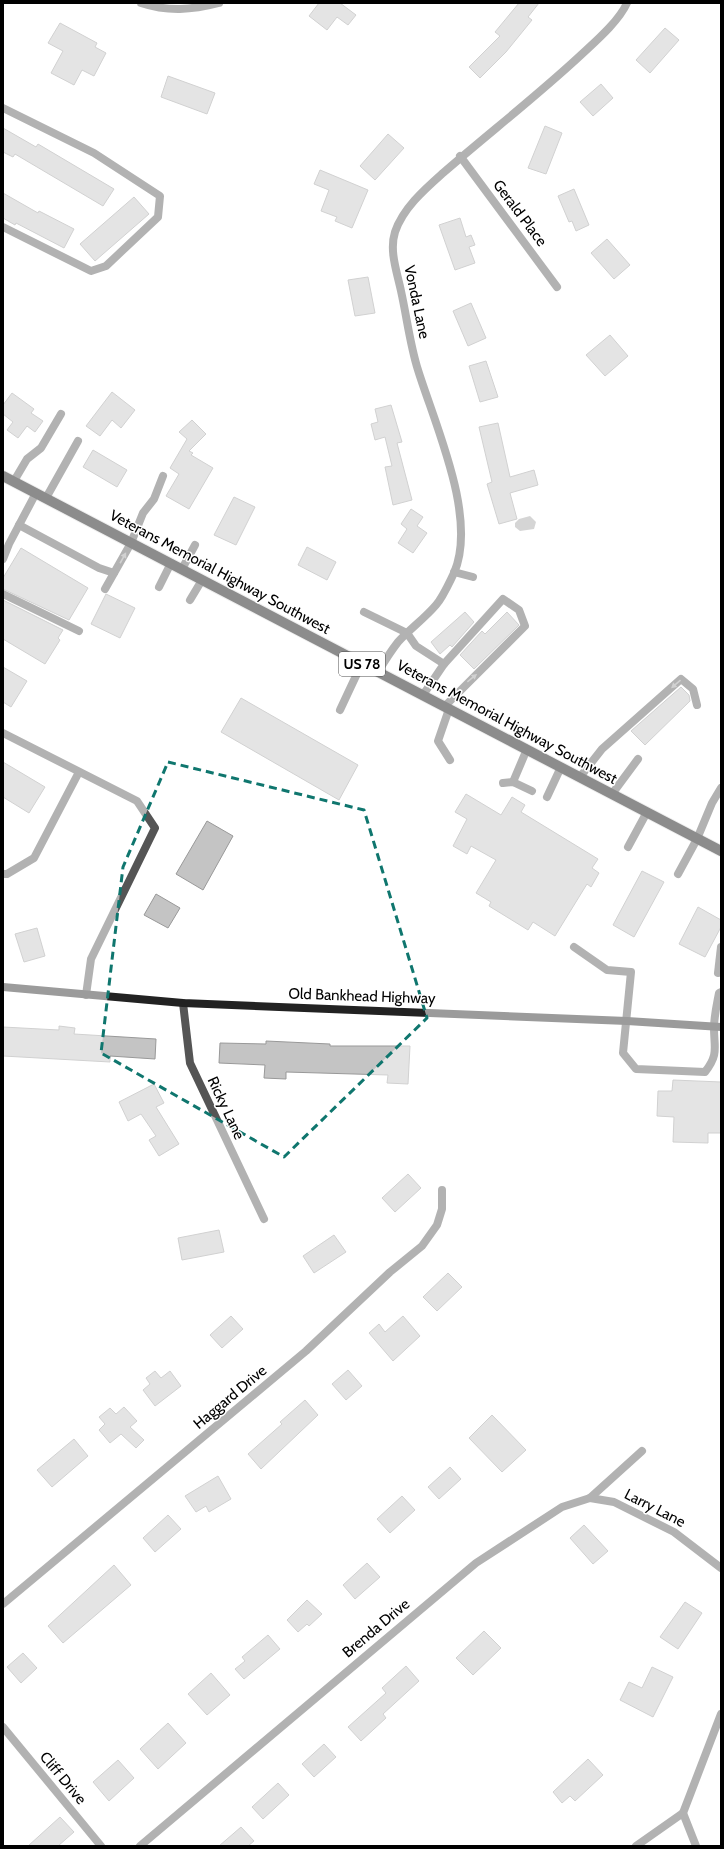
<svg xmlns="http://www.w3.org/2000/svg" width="724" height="1849" viewBox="0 0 724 1849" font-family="Cabin,sans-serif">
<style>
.water{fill:#a3a3a3}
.building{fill:#c4c4c4;stroke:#999}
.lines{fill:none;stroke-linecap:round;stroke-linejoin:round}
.primary-casing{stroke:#dbdbdb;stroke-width:12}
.lane{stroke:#555;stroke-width:8}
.street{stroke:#555;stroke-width:8}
.secondary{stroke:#222;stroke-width:8}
.primary{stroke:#000;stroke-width:10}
.oneway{fill:#999}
.marked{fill:none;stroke:#0f766e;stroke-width:3;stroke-dasharray:8 5;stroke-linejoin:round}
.labels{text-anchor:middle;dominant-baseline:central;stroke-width:3;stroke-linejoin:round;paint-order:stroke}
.shield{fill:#fff;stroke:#4c4c4c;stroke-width:1}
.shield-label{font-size:14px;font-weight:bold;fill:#000}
.street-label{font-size:15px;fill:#000;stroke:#fff}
</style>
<rect width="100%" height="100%" fill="#fff"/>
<path class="water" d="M530,516L536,522L534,529L520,531L515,527V523L519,519Z"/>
<g class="building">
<path d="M319,3H340L356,15L348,25L337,17L327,30L309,16Z"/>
<path d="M519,3H539L528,17L532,20L506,52L480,78L469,67L500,36L495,32Z"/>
<path d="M60,23L97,43L95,47L106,53L94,76L82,70L74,85L51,73L63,51L48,43Z"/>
<path d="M665,28L679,40L650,73L636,60Z"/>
<path d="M168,76L215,93L207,114L161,97Z"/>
<path d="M601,84L613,98L593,116L580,102Z"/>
<path d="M545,126L562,133L546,174L528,168Z"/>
<path d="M3,128L36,147L38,144L114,189L103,206L15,154L13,157L3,152Z"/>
<path d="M388,134L404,148L375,180L360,166Z"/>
<path d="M320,170L368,190L352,228L335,221L337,217L321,211L329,190L314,184Z"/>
<path d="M574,189L589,225L576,231L572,221L569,222L558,196Z"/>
<path d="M3,193L38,213L39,211L74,229L64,248L16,223L15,225L3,218Z"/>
<path d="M134,197L149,214L95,261L80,244Z"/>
<path d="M460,218L466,237L471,235L475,245L469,247L475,263L455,270L439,225Z"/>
<path d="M607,239L630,265L614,279L591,253Z"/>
<path d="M368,277L375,313L355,316L348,280Z"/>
<path d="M471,303L486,338L468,346L453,311Z"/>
<path d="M610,335L628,356L605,376L586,355Z"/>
<path d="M486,361L498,397L480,402L469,366Z"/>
<path d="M112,392L135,410L121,428L112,420L100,436L86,426Z"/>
<path d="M12,393L34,409L31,413L43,421L35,432L27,426L18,438L7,430L13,422L3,414V405Z"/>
<path d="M391,405L402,442L397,443L412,500L393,505L385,467L392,466L385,437L375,440L371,424L378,422L375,409Z"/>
<path d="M192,420L206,434L189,451L193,453L191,455L213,468L189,509L166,496L179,474L170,468L187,439L179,432Z"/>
<path d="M498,423L510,477L534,470L538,485L510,493L517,519L499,524L487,484L492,482L479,427Z"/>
<path d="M93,450L127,470L117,487L83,467Z"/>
<path d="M234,497L255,507L236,545L214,535Z"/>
<path d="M411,509L423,517L417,526L427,533L413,553L398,543L407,529L401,524Z"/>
<path d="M307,547L336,562L327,580L298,565Z"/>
<path d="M21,548L88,588L69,620L3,589V578Z"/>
<path d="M106,594L135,608L120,638L91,624Z"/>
<path d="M3,600L63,630L58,638L60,640L45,664L3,639Z"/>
<path d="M465,612L474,622L452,647L450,645L440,654L431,642Z"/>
<path d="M507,612L519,625L474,669L460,655L482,631L485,634Z"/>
<path d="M3,667L27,681L11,707L3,702Z"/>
<path d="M681,687L689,695L690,701L645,745L631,731Z"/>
<path d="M241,698L358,765L339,800L221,732Z"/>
<path d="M3,762L45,787L29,813L3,797Z"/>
<path d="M466,794L501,815L512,797L525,805L521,812L598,859L592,868L599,873L591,887L587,884L555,936L533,922L528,930L489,906L491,902L476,893L496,860L471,846L467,854L453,846L467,819L455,812Z"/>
<path d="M207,821L233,836L203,890L176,874Z"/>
<path d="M642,871L664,882L634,937L613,925Z"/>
<path d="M156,894L180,908L168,928L144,915Z"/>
<path d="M698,907L721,920V927L705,957L679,944Z"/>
<path d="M37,928L45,956L24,962L15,934Z"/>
<path d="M59,1026L75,1028L74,1034L156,1039L155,1059L110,1056V1062L3,1056V1027L59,1030Z"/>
<path d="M266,1041L330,1044V1046H410L408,1084L387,1083L388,1075L286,1072V1079L264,1078L265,1065L219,1063L220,1043L266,1044Z"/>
<path d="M673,1080L721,1082V1133H708V1143L673,1142L674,1117L657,1116L658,1091H672Z"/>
<path d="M154,1084L164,1103L156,1107L179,1144L159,1156L149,1140L156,1136L141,1114L128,1121L119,1102Z"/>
<path d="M408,1174L421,1188L395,1212L382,1198Z"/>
<path d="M219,1230L224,1252L182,1260L178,1238Z"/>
<path d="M334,1235L346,1252L314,1273L303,1256Z"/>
<path d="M448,1273L462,1287L437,1311L423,1297Z"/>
<path d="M231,1316L243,1329L222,1348L210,1335Z"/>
<path d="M403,1316L420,1336L393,1361L369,1333L379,1324L385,1332Z"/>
<path d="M348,1370L362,1386L346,1400L332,1384Z"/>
<path d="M155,1371L161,1378L170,1371L181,1386L155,1406L143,1390L150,1384L146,1378Z"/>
<path d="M305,1400L318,1415L261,1469L248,1454L282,1424L280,1422Z"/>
<path d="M124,1407L137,1421L130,1427L144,1440L136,1448L121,1434L110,1443L99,1430L105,1424L99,1417L110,1408L116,1414Z"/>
<path d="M492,1415L526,1450L502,1472L469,1438Z"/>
<path d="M74,1439L88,1456L52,1487L37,1470Z"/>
<path d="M450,1467L461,1479L439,1499L428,1487Z"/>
<path d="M218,1476L231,1499L209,1512L206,1506L196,1512L185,1496Z"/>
<path d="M402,1496L415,1510L390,1533L377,1519Z"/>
<path d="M168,1515L181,1529L155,1552L143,1538Z"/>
<path d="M584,1525L608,1551L593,1564L570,1538Z"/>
<path d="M367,1563L380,1577L355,1599L343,1585Z"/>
<path d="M114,1565L131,1585L63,1643L48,1626Z"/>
<path d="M307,1600L322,1614L309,1626L307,1624L298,1632L287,1620Z"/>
<path d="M685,1602L702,1613L678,1649L660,1637Z"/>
<path d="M484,1631L501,1648L473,1675L456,1658Z"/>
<path d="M268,1635L280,1649L244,1679L235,1669L245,1661L242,1657Z"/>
<path d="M23,1653L37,1668L21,1683L7,1667Z"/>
<path d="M406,1666L419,1681L383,1714L386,1718L361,1741L348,1727L386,1693L382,1688Z"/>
<path d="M652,1667L673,1677L653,1717L620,1700L629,1682L642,1688Z"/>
<path d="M211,1673L230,1695L207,1715L188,1694Z"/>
<path d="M168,1723L186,1743L158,1769L140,1749Z"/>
<path d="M324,1744L336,1757L314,1777L302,1764Z"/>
<path d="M588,1759L603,1775L575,1801L570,1796L562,1803L553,1792Z"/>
<path d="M118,1760L134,1778L109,1801L93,1782Z"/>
<path d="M278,1783L289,1795L263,1819L252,1807Z"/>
<path d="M60,1817L74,1832L58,1846H28Z"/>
<path d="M241,1827L254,1841L248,1846H219Z"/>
</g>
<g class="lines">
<g class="primary-casing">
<path id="primary" d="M3,476L721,851"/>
</g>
<g class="lane">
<path d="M14,481L27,459L41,448L61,414"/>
<path d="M46,498L78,441"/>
<path d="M19,525L99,568L114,573"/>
<path d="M3,559L9,544L36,493"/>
<path d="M182,569L195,545"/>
<path d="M454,572L473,577"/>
<path d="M159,587L171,563"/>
<path d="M105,589L131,543L143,513L154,499L163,476"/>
<path d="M3,594L79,631"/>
<path d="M190,600L202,580"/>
<path d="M364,612L407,633L416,646L444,664L423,695"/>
<path d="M444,664L503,599L519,610L525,626L445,706"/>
<path d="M449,709L438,741L450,760"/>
<path d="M340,710L362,663"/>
<path d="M580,777L602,749L681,679L693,689L697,705"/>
<path d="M513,782L527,749"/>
<path d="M503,783L513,782L532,791"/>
<path d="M612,794L638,759"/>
<path d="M547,797L561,767"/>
<path d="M628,847L647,812"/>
<path d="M678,874L697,839L712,803L721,788"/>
<path d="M574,947L607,970L631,972L623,1053L636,1069L705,1072C719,1054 714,1048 714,1028C714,1016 717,1004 719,993L721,992"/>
<path d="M718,973L721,947"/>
</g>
<g class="street">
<path d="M141,3C168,12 192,10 219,3"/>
<path d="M3,108L94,153L160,196L158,217L106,266L91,271L3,227"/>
<path d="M460,156L557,287"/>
<path d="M378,672C384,662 391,651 398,642C410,629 425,618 436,605C443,597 449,583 454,573C478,518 435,425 418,370C410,345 407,318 401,291C397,272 389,251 395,232C403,208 425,189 443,173C489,133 537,96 582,54C596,41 619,21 627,3"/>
<path d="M3,733L137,801L155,828L91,959L86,995"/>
<path d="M3,874H7L34,858L79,772"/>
<path d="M183,1003L190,1063L264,1219"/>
<path d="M590,1498L614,1502L674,1532L721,1568"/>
<path d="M3,1604L306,1351L390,1272L422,1246L437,1225L442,1209V1190"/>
<path d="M3,1727L101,1846"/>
<path d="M140,1846L476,1563L562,1507L590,1498L642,1451"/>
<path d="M636,1846L683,1813"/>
<path d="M696,1846L683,1813L721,1714"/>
</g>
<path class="secondary" d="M3,987L183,1003L627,1021L721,1027"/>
<use href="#primary" class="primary"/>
</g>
<defs><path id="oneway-solid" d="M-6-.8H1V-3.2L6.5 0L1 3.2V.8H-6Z"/></defs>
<g class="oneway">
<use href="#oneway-solid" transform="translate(123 558) rotate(-61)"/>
<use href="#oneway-solid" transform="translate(472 678) rotate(-39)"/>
<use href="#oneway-solid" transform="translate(676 684) rotate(139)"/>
</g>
<path d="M0 0H724V1849H0ZM168,762L364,810L427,1018L284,1157L101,1053L123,867Z" fill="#fff" fill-opacity=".55" fill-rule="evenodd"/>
<path class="marked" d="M168,762L364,810L427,1018L284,1157L101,1053L123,867Z"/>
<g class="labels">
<rect class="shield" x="339" y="652" width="46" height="24" rx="3"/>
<g class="shield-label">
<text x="362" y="664">US 78</text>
</g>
<g class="street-label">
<text transform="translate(520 213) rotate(53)">Gerald Place</text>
<text transform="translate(417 302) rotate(78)">Vonda Lane</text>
<text transform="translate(220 572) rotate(28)">Veterans Memorial Highway Southwest</text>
<text transform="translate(507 722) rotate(28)">Veterans Memorial Highway Southwest</text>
<text transform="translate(362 996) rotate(2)">Old Bankhead Highway</text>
<text transform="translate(226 1108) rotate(65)">Ricky Lane</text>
<text transform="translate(230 1397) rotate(-40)">Haggard Drive</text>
<text transform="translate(655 1508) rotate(27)">Larry Lane</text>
<text transform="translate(376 1628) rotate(-40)">Brenda Drive</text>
<text transform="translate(63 1778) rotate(50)">Cliff Drive</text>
</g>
</g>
<rect width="724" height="1849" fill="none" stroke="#000000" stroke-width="8"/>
</svg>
